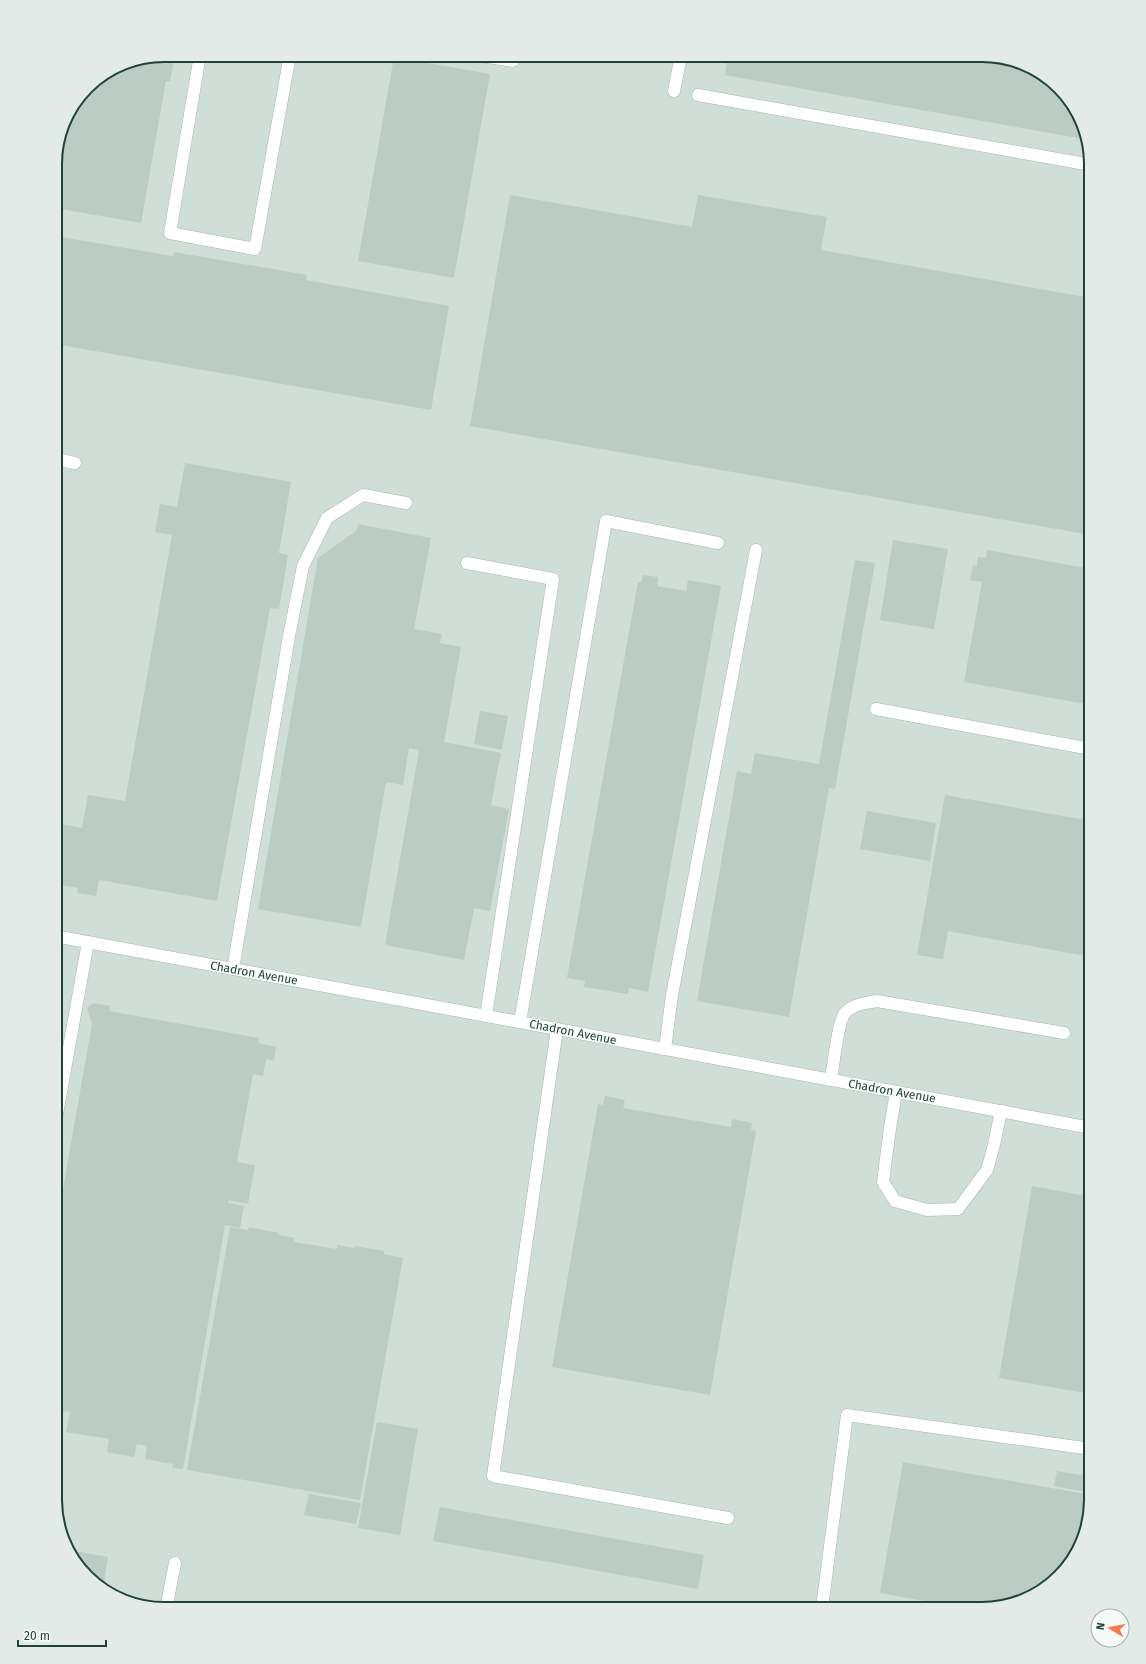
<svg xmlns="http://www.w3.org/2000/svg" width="1146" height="1664" viewBox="0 0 1146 1664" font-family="'Fira Sans',sans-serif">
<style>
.built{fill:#d0ded8}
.building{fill:#baccc4}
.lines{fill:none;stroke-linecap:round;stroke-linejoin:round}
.minor-casing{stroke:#a5b7b0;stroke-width:13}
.minor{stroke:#fff;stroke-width:12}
.labels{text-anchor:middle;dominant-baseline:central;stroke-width:3;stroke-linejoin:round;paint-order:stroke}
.street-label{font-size:12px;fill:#204238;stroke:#f4faf7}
.rim{fill:none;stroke:#204238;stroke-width:2}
</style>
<rect width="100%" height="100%" fill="#e3eee9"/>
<path class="built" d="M164,55H989L1042,73L1076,110L1091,164V1500L1076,1555L1036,1594L982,1609H157L109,1594L70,1554L55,1500V157L63,122L87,87L123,63Z"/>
<g class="building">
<path d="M164,55H175L170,81H166L141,223L55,208V157L63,122L87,87L123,63Z"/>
<path d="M619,55H633V58Z"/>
<path d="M728,55H989L1042,73L1076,110L1084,139L725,75Z"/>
<path d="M394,57L490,74L454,278L358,261Z"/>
<path d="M510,195L692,227L698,195L827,217L821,250L1091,298V535L470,426Z"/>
<path d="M55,236L173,256L174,252L307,275L306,280L449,306L431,410L55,344Z"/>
<path d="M185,463L291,482L279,553L288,555L279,609L270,608L217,901L99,880L96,896L77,893L78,888L55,884V823L82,828L88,795L125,801L172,535L155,532L160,504L177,507Z"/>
<path d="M358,524L431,538L414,629L442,634L440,643L461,647L444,742L501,753L491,805L509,809L490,911L474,908L464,960L385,945L419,750L409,748L403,785L386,782L361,927L258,909L318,558L356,531Z"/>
<path d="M893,540L948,549L934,629L880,620Z"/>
<path d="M987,550L1091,569V705L964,682L982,582L970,580L973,565L977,566L978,557L986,558Z"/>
<path d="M855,560L875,563L835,789L829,788L789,1017L697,1001L737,771L751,774L755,753L819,764Z"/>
<path d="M643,575L658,577L657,586L686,591L688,580L721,586L648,992L629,988L628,994L584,987L585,981L567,978L638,582L641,583Z"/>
<path d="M480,711L508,716L502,750L474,744Z"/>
<path d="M945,795L1091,821V957L948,931L943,959L917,955Z"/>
<path d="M867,811L936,823L930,861L860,849Z"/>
<path d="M93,1003L110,1006L109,1011L259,1038L258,1043L276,1047L274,1061L266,1059L263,1076L253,1074L237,1162L255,1165L248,1204L229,1200L228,1203L244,1206L240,1228L225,1225L183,1469L172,1468L173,1464L145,1459L147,1446L137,1444L134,1457L107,1452L109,1439L66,1432L70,1412L55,1410V1199L61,1200L92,1024L87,1008Z"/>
<path d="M605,1096L625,1100L623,1108L731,1127L732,1119L752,1123L751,1130L756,1131L710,1395L552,1367L598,1104L603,1105Z"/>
<path d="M1032,1186L1091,1197V1394L999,1378Z"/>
<path d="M230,1227L248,1230L249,1227L279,1233L278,1235L295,1238L294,1242L337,1249V1245L355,1248V1246L384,1251V1254L403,1258L360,1500L187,1470Z"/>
<path d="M377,1422L418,1429L400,1535L358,1528Z"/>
<path d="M903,1462L1091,1495V1500L1076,1555L1036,1594L982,1609H968L880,1593Z"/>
<path d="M1057,1471L1091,1477V1493L1054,1486Z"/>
<path d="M309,1494L361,1503L356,1524L304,1515Z"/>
<path d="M440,1507L704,1555L698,1589L433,1541Z"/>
<path d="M68,1550L108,1557L103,1588L70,1554Z"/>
</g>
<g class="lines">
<g class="minor-casing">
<g id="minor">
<path d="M200,55L170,233L255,249L290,55"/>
<path d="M475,55L513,61"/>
<path d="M674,91L681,55"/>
<path d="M698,95L1091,165"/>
<path d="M55,459L75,463"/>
<path d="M467,563L553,579L486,1016"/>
<path d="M876,709L1091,749"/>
<path d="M55,936L1091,1128"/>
<path d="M233,969L289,636L303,566L327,518L363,495L406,503"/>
<path d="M520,1022L606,521L718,543"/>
<path d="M557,1029L493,1476L728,1518"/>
<path d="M665,1049L672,995L756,550"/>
<path d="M831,1080C833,1067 838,1021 845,1013C853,1004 866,1003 877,1001L1064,1033"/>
<path d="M896,1092L890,1128L883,1182L895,1201L927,1210L958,1209L987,1170L994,1145L1001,1111"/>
<path d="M55,1125L88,942"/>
<path d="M166,1609L175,1563"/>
<path d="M826,1609L822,1608L847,1415L1091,1449"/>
</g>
</g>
<use href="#minor" class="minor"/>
</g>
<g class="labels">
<g class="street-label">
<text transform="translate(254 973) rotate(10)">Chadron Avenue</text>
<text transform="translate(573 1032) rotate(11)">Chadron Avenue</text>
<text transform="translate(892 1091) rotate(10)">Chadron Avenue</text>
</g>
</g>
<path d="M0 0H1146V1664H0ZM164 62H982A102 102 0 0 1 1084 164V1500A102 102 0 0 1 982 1602H164A102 102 0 0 1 62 1500V164A102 102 0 0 1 164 62Z" fill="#e3ebe8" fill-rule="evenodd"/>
<path class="rim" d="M164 62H982A102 102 0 0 1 1084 164V1500A102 102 0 0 1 982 1602H164A102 102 0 0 1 62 1500V164A102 102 0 0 1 164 62Z"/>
<g transform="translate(1110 1628) rotate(280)"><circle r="19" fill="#f4faf7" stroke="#9fb0ab"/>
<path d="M0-3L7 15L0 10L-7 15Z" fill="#ff7650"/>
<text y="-6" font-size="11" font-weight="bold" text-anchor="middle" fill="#204238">N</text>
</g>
<path d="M18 1640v6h88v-6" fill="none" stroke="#204238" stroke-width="2"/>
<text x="24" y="1640" font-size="12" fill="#204238" stroke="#f4faf7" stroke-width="3" paint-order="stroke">20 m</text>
</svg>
